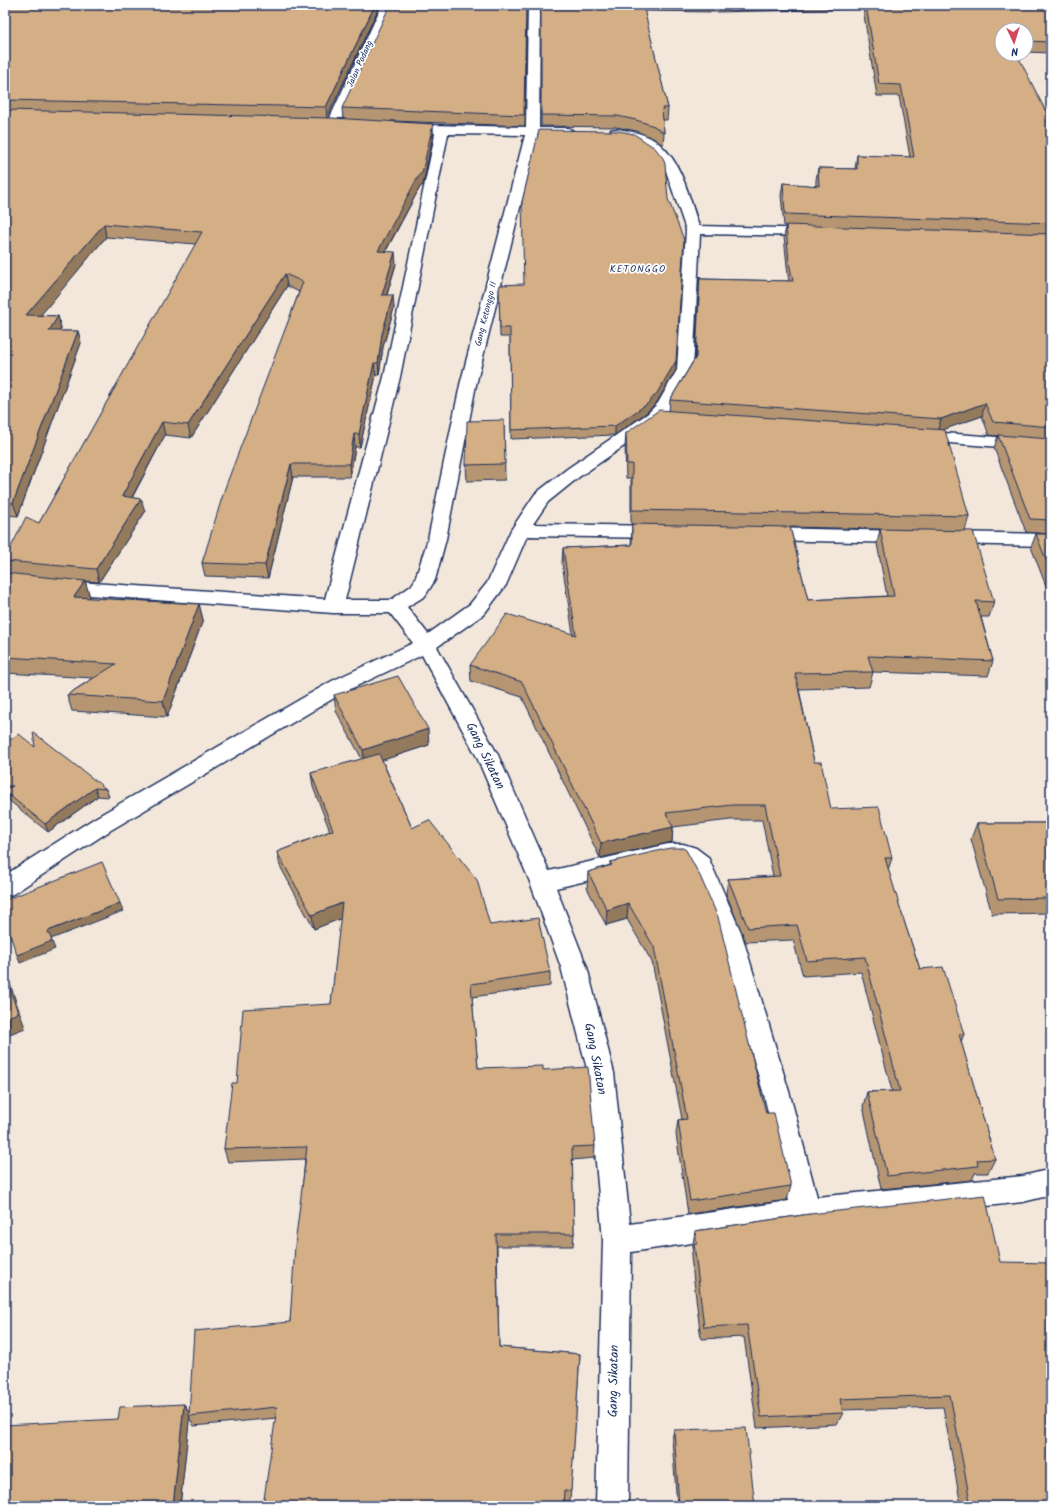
<svg xmlns="http://www.w3.org/2000/svg" width="1056" height="1511" viewBox="0 0 1056 1511" font-family="Kalam,sans-serif">
<style>
.lines{fill:none;stroke-linecap:round;stroke-linejoin:round}
.minor-casing{stroke:#1b2f5e;stroke-width:3}
.minor{fill:#fff;fill-rule:evenodd}
.wall{fill:#b69672;stroke:#1b2f5e;fill-rule:evenodd}
.shaded-wall{fill:#947a5d;stroke:#1b2f5e}
.building{fill:#d4ae85;stroke:#1b2f5e}
.labels{text-anchor:middle;dominant-baseline:central;stroke-width:3.5;stroke-linejoin:round;paint-order:stroke}
.far-street-label{font-size:9px;fill:#1b2f5e;stroke:#fff}
.far-neighbourhood-label{font-size:10px;letter-spacing:1px;fill:#1b2f5e;stroke:#fff}
.near-street-label{font-size:13px;fill:#1b2f5e;stroke:#fff}
</style>
<rect width="100%" height="100%" fill="#f2e7da"/>
<filter id="ink" filterUnits="userSpaceOnUse"><feTurbulence type="fractalNoise" baseFrequency=".025" numOctaves="2"/><feDisplacementMap in="SourceGraphic" scale="8" xChannelSelector="R" yChannelSelector="G"/><feConvolveMatrix kernelMatrix="1 2 1 2 8 2 1 2 1" color-interpolation-filters="sRGB"/></filter>
<g filter="url(#ink)">
<g class="lines">
<g class="minor-casing">
<g id="minor">
<path d="M382,5H394L339,124L338,127H328L327,124Z"/>
<path d="M528,5H540L539,128H568L575,132L568,136L538,135L476,385L446,539L435,580L425,596L407,607L428,634L470,604L487,583L511,530L535,494L567,469L647,414L658,403L677,370L686,230L664,165L656,155L634,140L611,136L609,133L611,130C618,128 626,131 633,132C678,140 686,189 699,226L821,229L823,232L821,235L816,236L700,234L693,370L673,405L659,422L579,477L548,502L533,524L662,526L669,528L671,532L669,536L662,538L527,536L506,585L484,614L437,647L498,755L549,871L668,844H683L696,848L708,857L741,932L790,1095L817,1197L1023,1176L1051,1169V1195L1023,1202L806,1226L631,1252L628,1506H596L603,1240L588,1073L561,967L530,882L476,755L422,655L346,691L111,830L13,894L5,896V875L95,818L332,681L413,643L390,613H333L48,592L5,587V575L48,580L325,599L384,377L434,140L435,133L423,132L421,129L428,125L526,127ZM448,134L525,135L460,385L428,539L415,580L411,586L391,600H345L400,377ZM682,862L690,869L717,932L764,1095L789,1201L630,1224L614,1073L587,967L556,888L662,863Z"/>
<path d="M917,431L1051,441V451L911,440L908,436L911,432Z"/>
<path d="M762,528L908,531L915,533L917,537L915,541L908,543L762,540L755,538L753,534L755,530Z"/>
<path d="M946,532L1051,534V546L946,544L939,542L937,538L939,534Z"/>
</g>
</g>
<use href="#minor" class="minor"/>
</g>
<g class="wall">
<path d="M5,5H380L327,118L343,119L342,108L526,5L525,126L391,121L433,124V135L423,185L420,187L386,251L396,264L387,295L394,308L383,347L379,375H376L360,447H355L350,477H293L268,578L205,576L202,563L299,292L287,286L191,438L165,435L132,498L141,499L145,512L99,582L85,581L90,597L89,598L199,604L203,620L167,717L72,711L67,695L93,678L5,673V573H9L5,563V559L39,523L196,244L106,237L40,315L58,316L61,328L60,331H78L81,343L18,516L5,515Z"/>
<path d="M541,5H1048V6L1051,7V53L1026,52V30H1002L1045,110H1051V599L1031,547L1036,534H1050L1026,532L994,448L998,436L989,435L982,416L941,430L969,516L965,531L994,602L989,617H981L993,661L988,676L873,672L869,687L799,689L814,762L831,809L892,858L888,870L905,924L920,969L964,1034L961,1042L995,1159L988,1173H975L972,1180L881,1189L863,1106L867,1092L892,1091L861,972L803,976L793,940L746,942L726,894L728,879L773,876L762,820H730L673,827L672,842L600,858L522,697L471,681L470,665L573,634L562,563L563,548L631,545L632,524H631V478H626L625,447L626,433L669,411L670,400L695,358L700,276L701,279L789,281L788,275L784,237L786,226H784L781,195L783,183L816,186V180L818,168L855,169L857,155L910,157L899,96H877L863,9L715,12L644,11L668,108L667,120H663L664,133L663,145L653,138L636,131L616,127L541,126ZM790,527L880,529L877,544L887,596L808,600Z"/>
<path d="M499,289L676,370L657,402L646,413L615,435L511,439L510,337H500Z"/>
<path d="M504,420L505,480L467,481L466,465Z"/>
<path d="M334,695L429,745L382,760L412,828L490,925L550,972V986L472,997L478,1068L543,1070L595,1146L594,1158L572,1160L574,1234L573,1246H497L499,1347L580,1354L570,1501L563,1500L276,1418L194,1426L189,1417L180,1506H5L118,1419L184,1404L189,1413L290,1322L305,1159L228,1162L224,1149L237,1083L331,1004L341,918L314,929L280,866L277,852L330,831L313,787L311,773L362,759L336,711Z"/>
<path d="M5,743L35,747L106,789L109,797L98,796L48,832L6,798L5,796Z"/>
<path d="M977,823H1051V913L992,914L971,839Z"/>
<path d="M610,862L766,1113L791,1186L787,1200L688,1214L676,1134L678,1120L682,1119L652,962L627,919L606,925L587,888L588,872L610,865Z"/>
<path d="M810,1214L1051,1506H961L943,1407L842,1410L843,1413L837,1424L757,1428L744,1337L701,1339L691,1257L693,1249V1244L695,1231Z"/>
<path d="M674,1430L755,1506H677L672,1439Z"/>
</g>
<g class="shaded-wall">
<path d="M375,5H380L327,118L326,107Z"/>
<path d="M433,124V135L423,185L420,187L379,263L378,251Z"/>
<path d="M104,224L106,237L30,328L26,315Z"/>
<path d="M395,252L396,264L383,307L382,295Z"/>
<path d="M285,274L287,286L191,438L188,425Z"/>
<path d="M393,295L394,308L383,347L379,375L378,363L382,334Z"/>
<path d="M58,316L61,328L53,344L49,331Z"/>
<path d="M78,331L81,343L18,516L13,503Z"/>
<path d="M676,361V370L657,402L646,413L615,435V426Z"/>
<path d="M374,363L376,375L360,447L359,434Z"/>
<path d="M985,403L982,416L937,432L941,419Z"/>
<path d="M162,422L165,435L125,510L122,496Z"/>
<path d="M354,434L355,447L350,477L349,464Z"/>
<path d="M291,464L293,477L268,578L265,565Z"/>
<path d="M141,499L145,512L99,582L96,569Z"/>
<path d="M85,581L90,597L79,613L74,597Z"/>
<path d="M199,604L203,620L167,717L163,701Z"/>
<path d="M428,729L429,745L365,766L363,750Z"/>
<path d="M95,788L98,796L48,832L45,824Z"/>
<path d="M673,827L672,842L600,858L601,843Z"/>
<path d="M120,903L123,911L51,939L55,949L20,963L17,955L48,931Z"/>
<path d="M342,903L345,917L314,929L312,915Z"/>
<path d="M628,903L627,919L606,925L607,910Z"/>
<path d="M5,969L25,1028L5,1036Z"/>
<path d="M184,1404L190,1414L180,1506H173Z"/>
</g>
<g class="building">
<path d="M5,5H375L326,107L5,100Z"/>
<path d="M390,5H526L524,115L342,108Z"/>
<path d="M541,5H643L668,108H662L664,133L654,126L636,120L617,116L541,115Z"/>
<path d="M866,5H1048V6L1051,7V42L1026,41V30H1002V54H1017L1045,110H1051V223L785,214L783,183L819,186L818,168L857,169V155L914,157L901,85L879,84Z"/>
<path d="M5,110L332,118L433,124L422,173L419,175L378,251L395,252L382,295H393L382,334L378,363H374L359,434H354L349,464H291L265,565L202,563L225,488L303,282L285,274L188,425L162,422L122,496L141,499L96,569L5,561V559L26,517L39,523L202,232L104,224L26,315L58,316L49,331H78L13,503L5,502Z"/>
<path d="M539,130L619,131L634,134L655,148L663,158L665,164L668,199L684,240L676,361L657,393L647,404L615,426L511,430L510,328H500L499,289L500,285L524,284L522,202Z"/>
<path d="M786,225L1051,234V427L993,422L985,403L941,419L670,400L696,357L700,276L701,279L793,281L789,263Z"/>
<path d="M659,410L945,430L969,516L632,510V464H627L626,433Z"/>
<path d="M504,420L505,464L466,465L467,421Z"/>
<path d="M998,435L1051,439V520L1030,519Z"/>
<path d="M632,524L790,527L808,600L894,596L880,529L973,531L994,602L976,601L993,661L868,656L873,672L795,673L814,762H821L831,809L879,807L892,858H885L905,924L920,969L943,967L964,1034H959L995,1159L977,1160L978,1166L887,1176L867,1092L900,1091L865,957L807,961L797,925L748,928L728,879L780,876L765,805H732L666,813L673,827L601,843L522,682L470,665L507,614L576,635L563,548L632,545Z"/>
<path d="M1036,534H1051V573Z"/>
<path d="M5,573L85,581L74,597L199,604L163,701L67,695L116,664L5,657Z"/>
<path d="M398,676L428,729L363,750L334,695Z"/>
<path d="M33,732L106,789L95,788L45,824L5,792V789L13,786H5V743L19,734L35,747Z"/>
<path d="M379,754L412,828L429,820L477,880L490,925L538,918L550,972L471,984L478,1068L543,1066V1070L588,1067L595,1146L572,1147L574,1234H496L499,1347L580,1354L571,1491H564L563,1506H263L277,1407L189,1416L194,1331L290,1322L295,1245L307,1147L224,1149L232,1083H237L243,1009L331,1004L342,903L312,915L277,852L333,830L311,773Z"/>
<path d="M977,823H1051V898L998,899Z"/>
<path d="M670,848H683L686,850L700,876L718,917L766,1113H774L791,1186L690,1201L678,1120L687,1119L654,947L628,903L607,910L588,872L612,865L610,862Z"/>
<path d="M102,862L120,903L48,931L52,941L17,955L5,921V900Z"/>
<path d="M5,975L18,1013L5,1018Z"/>
<path d="M985,1195L1000,1262L1051,1263V1506H971L950,1395L840,1399L843,1413L761,1417L747,1325L704,1327L694,1244H697L695,1231L810,1214Z"/>
<path d="M184,1404L173,1506H5V1425L118,1419L120,1407Z"/>
<path d="M746,1428L755,1506H679L674,1430Z"/>
</g>
</g>
<g class="labels">
<g class="far-street-label">
<text transform="translate(360 64) rotate(-66)">Jalan Podang</text>
<text transform="translate(486 314) rotate(-76)">Gang Ketonggo II</text>
</g>
<g class="far-neighbourhood-label">
<text x="638" y="269">KETONGGO</text>
</g>
<g class="near-street-label">
<text transform="translate(485 756) rotate(64)">Gang Sikatan</text>
<text transform="translate(595 1059) rotate(79)">Gang Sikatan</text>
<text transform="translate(614 1381) rotate(-89)">Gang Sikatan</text>
</g>
</g>
<rect width="1056" height="1511" fill="none" stroke="#fff" stroke-width="20"/>
<rect x="10" y="10" width="1036" height="1491" fill="none" stroke="#1b2f5e" stroke-width="1.5" filter="url(#ink)"/>
<g transform="translate(1014 42) rotate(176)"><circle r="19" fill="#ffffff" stroke="#a4acbf"/>
<path d="M0-3L7 15L0 10L-7 15Z" fill="#d1495b"/>
<text y="-6" font-size="11" font-weight="bold" text-anchor="middle" fill="#1b2f5e">N</text>
</g>
</svg>
